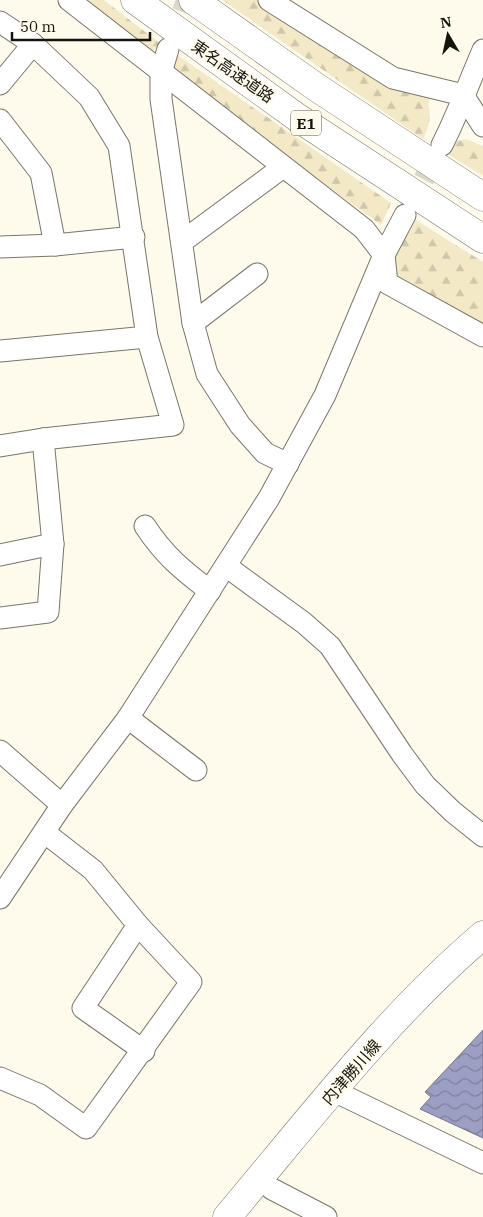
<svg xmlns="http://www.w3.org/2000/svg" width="483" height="1217" viewBox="0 0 483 1217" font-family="'IBM Plex Serif','Noto Sans JP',serif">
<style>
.forest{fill:url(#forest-firs)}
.water{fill:url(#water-waves);stroke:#74758d}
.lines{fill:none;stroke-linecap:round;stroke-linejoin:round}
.minor-tunnel{stroke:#dbd8cb;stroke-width:21;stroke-dasharray:21 11;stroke-linecap:butt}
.minor-casing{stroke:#797569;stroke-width:23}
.major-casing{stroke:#797569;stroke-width:29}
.highway-casing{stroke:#797569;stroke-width:29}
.minor{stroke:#fff;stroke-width:21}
.major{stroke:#fff;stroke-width:28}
.highway{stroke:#fff;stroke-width:28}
.labels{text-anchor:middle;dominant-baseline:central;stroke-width:5;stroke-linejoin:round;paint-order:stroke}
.shield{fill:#fefaec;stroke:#5b5951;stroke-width:1}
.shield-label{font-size:15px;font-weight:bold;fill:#15140f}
.street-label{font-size:16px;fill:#15140f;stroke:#fefaec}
</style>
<defs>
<pattern id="forest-firs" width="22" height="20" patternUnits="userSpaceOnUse" patternTransform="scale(1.25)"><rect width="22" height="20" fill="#f3e9c6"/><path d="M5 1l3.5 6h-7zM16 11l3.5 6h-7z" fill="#cfc7a9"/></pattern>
<pattern id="water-waves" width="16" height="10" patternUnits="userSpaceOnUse" patternTransform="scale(1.25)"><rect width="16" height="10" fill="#9c9fc3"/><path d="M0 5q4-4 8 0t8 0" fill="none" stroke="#7e809d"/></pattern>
</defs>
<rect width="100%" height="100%" fill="#fefaec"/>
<g class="forest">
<path d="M78,0H104L162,45L152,51Z"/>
<path d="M222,0H259L432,94L428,104C432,117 429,127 423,139Z"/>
<path d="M173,52L391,203L381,225L173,73Z"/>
<path d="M466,139L483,146V176L443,151L454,142Z"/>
<path d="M411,217L483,262V324L394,274L389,261Z"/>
</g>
<path class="water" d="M483,1030V1138L420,1109L431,1097L425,1092Z"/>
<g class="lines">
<g class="minor-tunnel">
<path d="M171,42L187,0"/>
<path d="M409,208L439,151"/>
</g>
<g class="minor-casing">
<g id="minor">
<path d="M69,0L364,229L384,255L387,283L483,336"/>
<path d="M269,0L393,78L463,95L483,126"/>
<path d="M0,22L33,44L89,97L119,146L147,337L173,425L43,439L0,446"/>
<path d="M168,49L161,73V99L193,323L207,374L240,425L265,453L288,464"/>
<path d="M0,84L33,44"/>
<path d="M0,120L41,173L55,245"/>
<path d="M442,145C458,114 469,82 483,50"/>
<path d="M183,241L283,167"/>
<path d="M0,247L55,245L134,237"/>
<path d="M193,323L257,274"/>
<path d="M0,351L147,337"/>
<path d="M145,526C164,555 182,570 210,591"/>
<path d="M0,555L53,544"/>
<path d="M226,566L304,623L330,646L402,754L425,785L453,812L483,836"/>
<path d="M0,618L48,612L53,544L43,439"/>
<path d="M128,718L196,770"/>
<path d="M0,751L62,805"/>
<path d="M0,898L62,805L128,718L269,498L325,395L384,255L405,215"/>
<path d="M138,925L83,1008L144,1051"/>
<path d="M0,1078L40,1095L86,1128L191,982L138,925L93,870L44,832"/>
<path d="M334,1091L483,1163"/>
<path d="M272,1189L326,1217"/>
</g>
</g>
<g class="major-casing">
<path id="major" d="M227,1217C308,1121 387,1017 483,935"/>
</g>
<g class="highway-casing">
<g id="highway">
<path d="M135,0L298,118L483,239"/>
<path d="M193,0L316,87L483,197"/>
</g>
</g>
<use href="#minor" class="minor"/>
<use href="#major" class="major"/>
<use href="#highway" class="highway"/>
</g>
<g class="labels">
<rect class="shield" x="291" y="110.5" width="30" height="25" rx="4"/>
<g class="shield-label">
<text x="306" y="123">E1</text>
</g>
<g class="street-label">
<text transform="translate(233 71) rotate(35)">東名高速道路</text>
<text transform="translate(351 1072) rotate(-49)">内津勝川線</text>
</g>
</g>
<g transform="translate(448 35) rotate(351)" stroke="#fefaec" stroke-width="4" paint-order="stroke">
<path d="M0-4L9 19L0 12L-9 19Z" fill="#15140f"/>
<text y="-8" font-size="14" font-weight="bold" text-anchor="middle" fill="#15140f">N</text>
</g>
<path d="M12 32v8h138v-8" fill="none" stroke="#15140f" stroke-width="2.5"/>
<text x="20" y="32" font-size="15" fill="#15140f" stroke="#fefaec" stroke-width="4" paint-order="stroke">50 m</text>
</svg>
